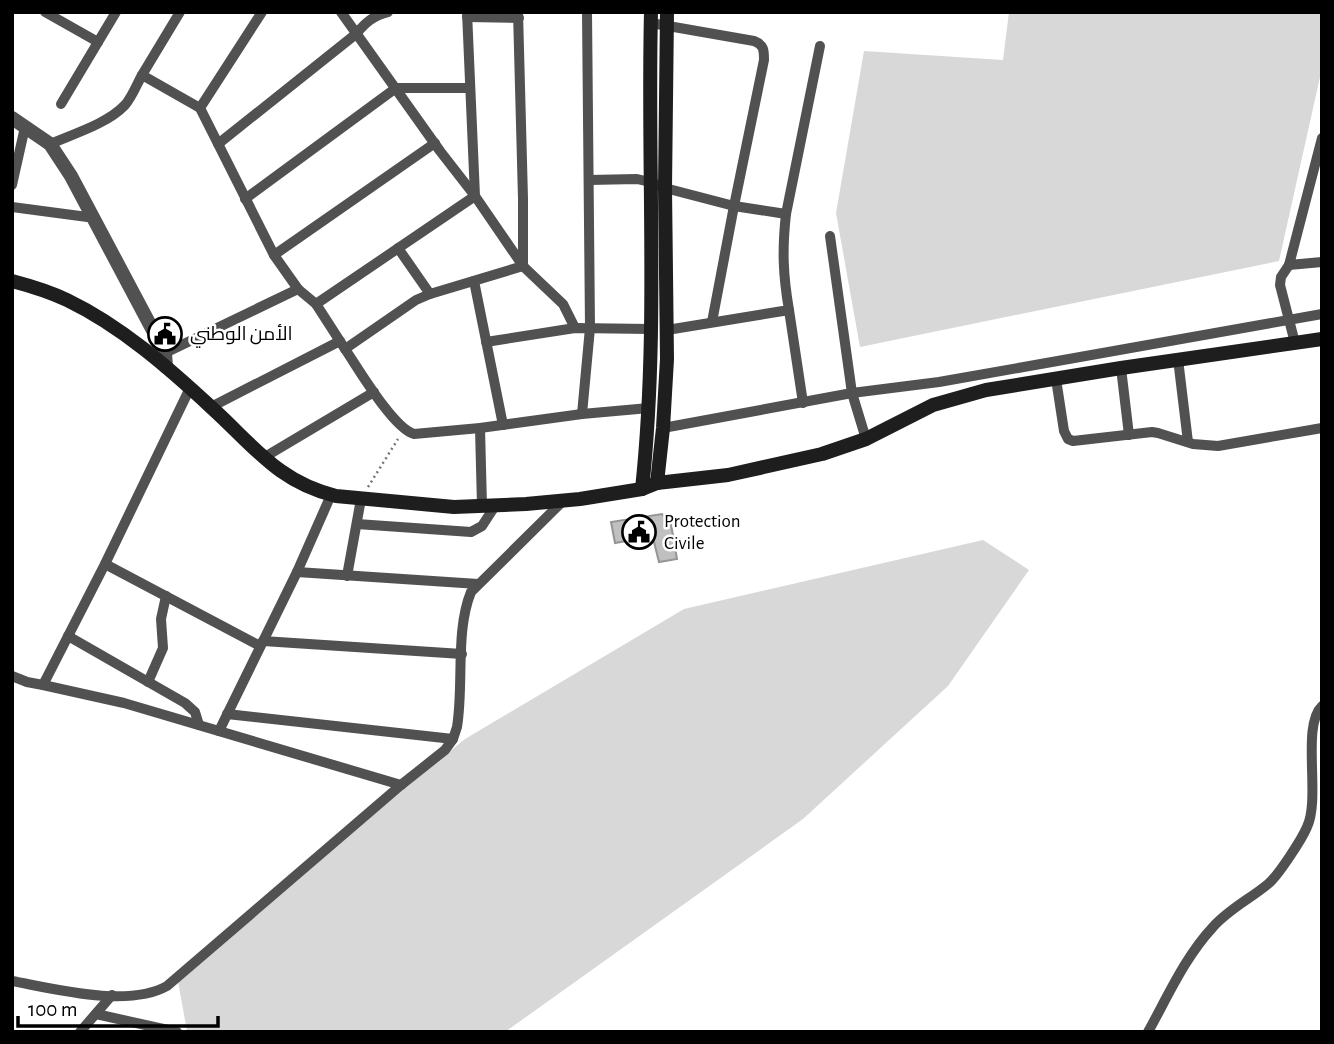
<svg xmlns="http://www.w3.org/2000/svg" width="1334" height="1044" viewBox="0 0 1334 1044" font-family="'Alegreya Sans',Cairo,sans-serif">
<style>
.green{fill:#d8d8d8}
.building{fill:#c0c0c0;stroke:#959595;stroke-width:2}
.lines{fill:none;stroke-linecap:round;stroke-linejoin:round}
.path{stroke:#737373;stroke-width:2.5;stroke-dasharray:2 3.5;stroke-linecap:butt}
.minor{stroke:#515151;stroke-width:10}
.tertiary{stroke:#515151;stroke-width:14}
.secondary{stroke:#1e1e1e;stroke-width:14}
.labels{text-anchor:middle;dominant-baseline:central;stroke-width:5;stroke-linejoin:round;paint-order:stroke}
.poi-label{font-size:19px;fill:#000;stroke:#fff;text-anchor:start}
</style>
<rect width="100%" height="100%" fill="#fff"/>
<g class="green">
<path d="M1009,12H1322V68L1279,261L860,347L836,213L864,51L1003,60Z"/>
<path d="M983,540L1029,570L948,686L803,819L505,1032L187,1031L177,976L465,739L684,609Z"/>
</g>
<path class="building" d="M662,514L671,524L677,559L659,562L654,542L647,543L648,537L615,543L611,522Z"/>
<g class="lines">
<path class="path" d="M368,487L398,439"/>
<g class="minor">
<path d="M45,12L98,42"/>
<path d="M341,12L440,151L475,196L523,266L563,304L575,328"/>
<path d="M518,12L523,199V266L430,294L416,300L345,349C358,368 393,428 414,434L480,428L582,414L649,408"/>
<path d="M467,17L519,18"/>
<path d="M651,23L754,41C764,45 764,50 764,60L734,206L712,322"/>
<path d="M142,75L180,12"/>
<path d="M61,104L116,12"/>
<path d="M200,108L262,12"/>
<path d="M1322,138L1289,265L1322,262"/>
<path d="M50,144C73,134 107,124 125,105C132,97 137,84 142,75L200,108L274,255L298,289L316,304L345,349"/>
<path d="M218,144L356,34C365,23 374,15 388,12"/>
<path d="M589,180L637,179L650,182L665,188L734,206L786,214C782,250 783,275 789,310L667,330"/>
<path d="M12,185L25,127"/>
<path d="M245,199L396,88H470"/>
<path d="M12,207L95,218"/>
<path d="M786,214L820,46"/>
<path d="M830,236L852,393L866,439"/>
<path d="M398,248L430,294"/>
<path d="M274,255L435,143"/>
<path d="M1289,265L1281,277L1280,285L1295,343"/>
<path d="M474,281L503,425"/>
<path d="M316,304L475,196L467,12"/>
<path d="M789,310L803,403"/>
<path d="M486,342L575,328L650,329"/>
<path d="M165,353L298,289"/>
<path d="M1178,359L1188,442"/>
<path d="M1121,368L1129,435"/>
<path d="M1056,379L1064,431L1068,439L1073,441L1152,432L1158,433L1193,444L1218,446L1322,428"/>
<path d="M190,388L105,564L43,685L124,703L401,785"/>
<path d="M211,407L340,341"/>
<path d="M582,414L590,328L587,12"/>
<path d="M480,428L482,506"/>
<path d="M663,428L852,393L939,382L1322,314"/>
<path d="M263,458L374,392"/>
<path d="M357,524L471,532L482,526L495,506"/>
<path d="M105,564L260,646"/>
<path d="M297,572L478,584"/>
<path d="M347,576L361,499"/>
<path d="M68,636L185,703L195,712L199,725"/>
<path d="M263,641L462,654"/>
<path d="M12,676L27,682L43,685"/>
<path d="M148,682L163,648L161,619L166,596"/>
<path d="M227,714L453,739"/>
<path d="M219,731L297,572L331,495"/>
<path d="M12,981C55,989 128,1008 167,986L401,785L445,750L453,739L457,727C464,685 455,631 471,592L564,500"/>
<path d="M96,1014L177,1032"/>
<path d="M80,1032L112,995"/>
<path d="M1148,1032C1168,996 1185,957 1213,927C1229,909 1250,899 1268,884C1278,876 1302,839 1307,827C1321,798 1301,726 1322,706"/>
</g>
<path class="tertiary" d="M12,118L50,144L71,176L165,353L166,367"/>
<g class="secondary">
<path d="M12,281C31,286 50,292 67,300C121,326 169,368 212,408C254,446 278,482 336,496L454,507L526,504L580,499L642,489L657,483L728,475L822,454L866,439L933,405L986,390L1121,368L1322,339"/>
<path d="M657,483L663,428L667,359L665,188L667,12"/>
<path d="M642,489C659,331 647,171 651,12"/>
</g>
</g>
<defs>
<g id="civic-ring" transform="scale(1.75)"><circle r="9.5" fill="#fff" stroke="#000" stroke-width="1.5"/><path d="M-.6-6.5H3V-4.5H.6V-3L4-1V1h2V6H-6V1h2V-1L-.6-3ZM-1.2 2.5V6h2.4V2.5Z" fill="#000"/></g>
</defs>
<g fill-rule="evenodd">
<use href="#civic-ring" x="165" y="334"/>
<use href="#civic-ring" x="639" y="532"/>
</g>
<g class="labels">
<g class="poi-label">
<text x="190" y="334">الأمن الوطني</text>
<text x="664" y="521">Protection<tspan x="664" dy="22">Civile</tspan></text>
</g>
</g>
<rect width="1334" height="1044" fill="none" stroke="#000000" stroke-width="28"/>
<path d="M18 1016v10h200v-10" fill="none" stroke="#000000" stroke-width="3.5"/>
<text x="28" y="1016" font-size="21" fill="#000000" stroke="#ffffff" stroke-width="5" paint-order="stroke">100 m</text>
</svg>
